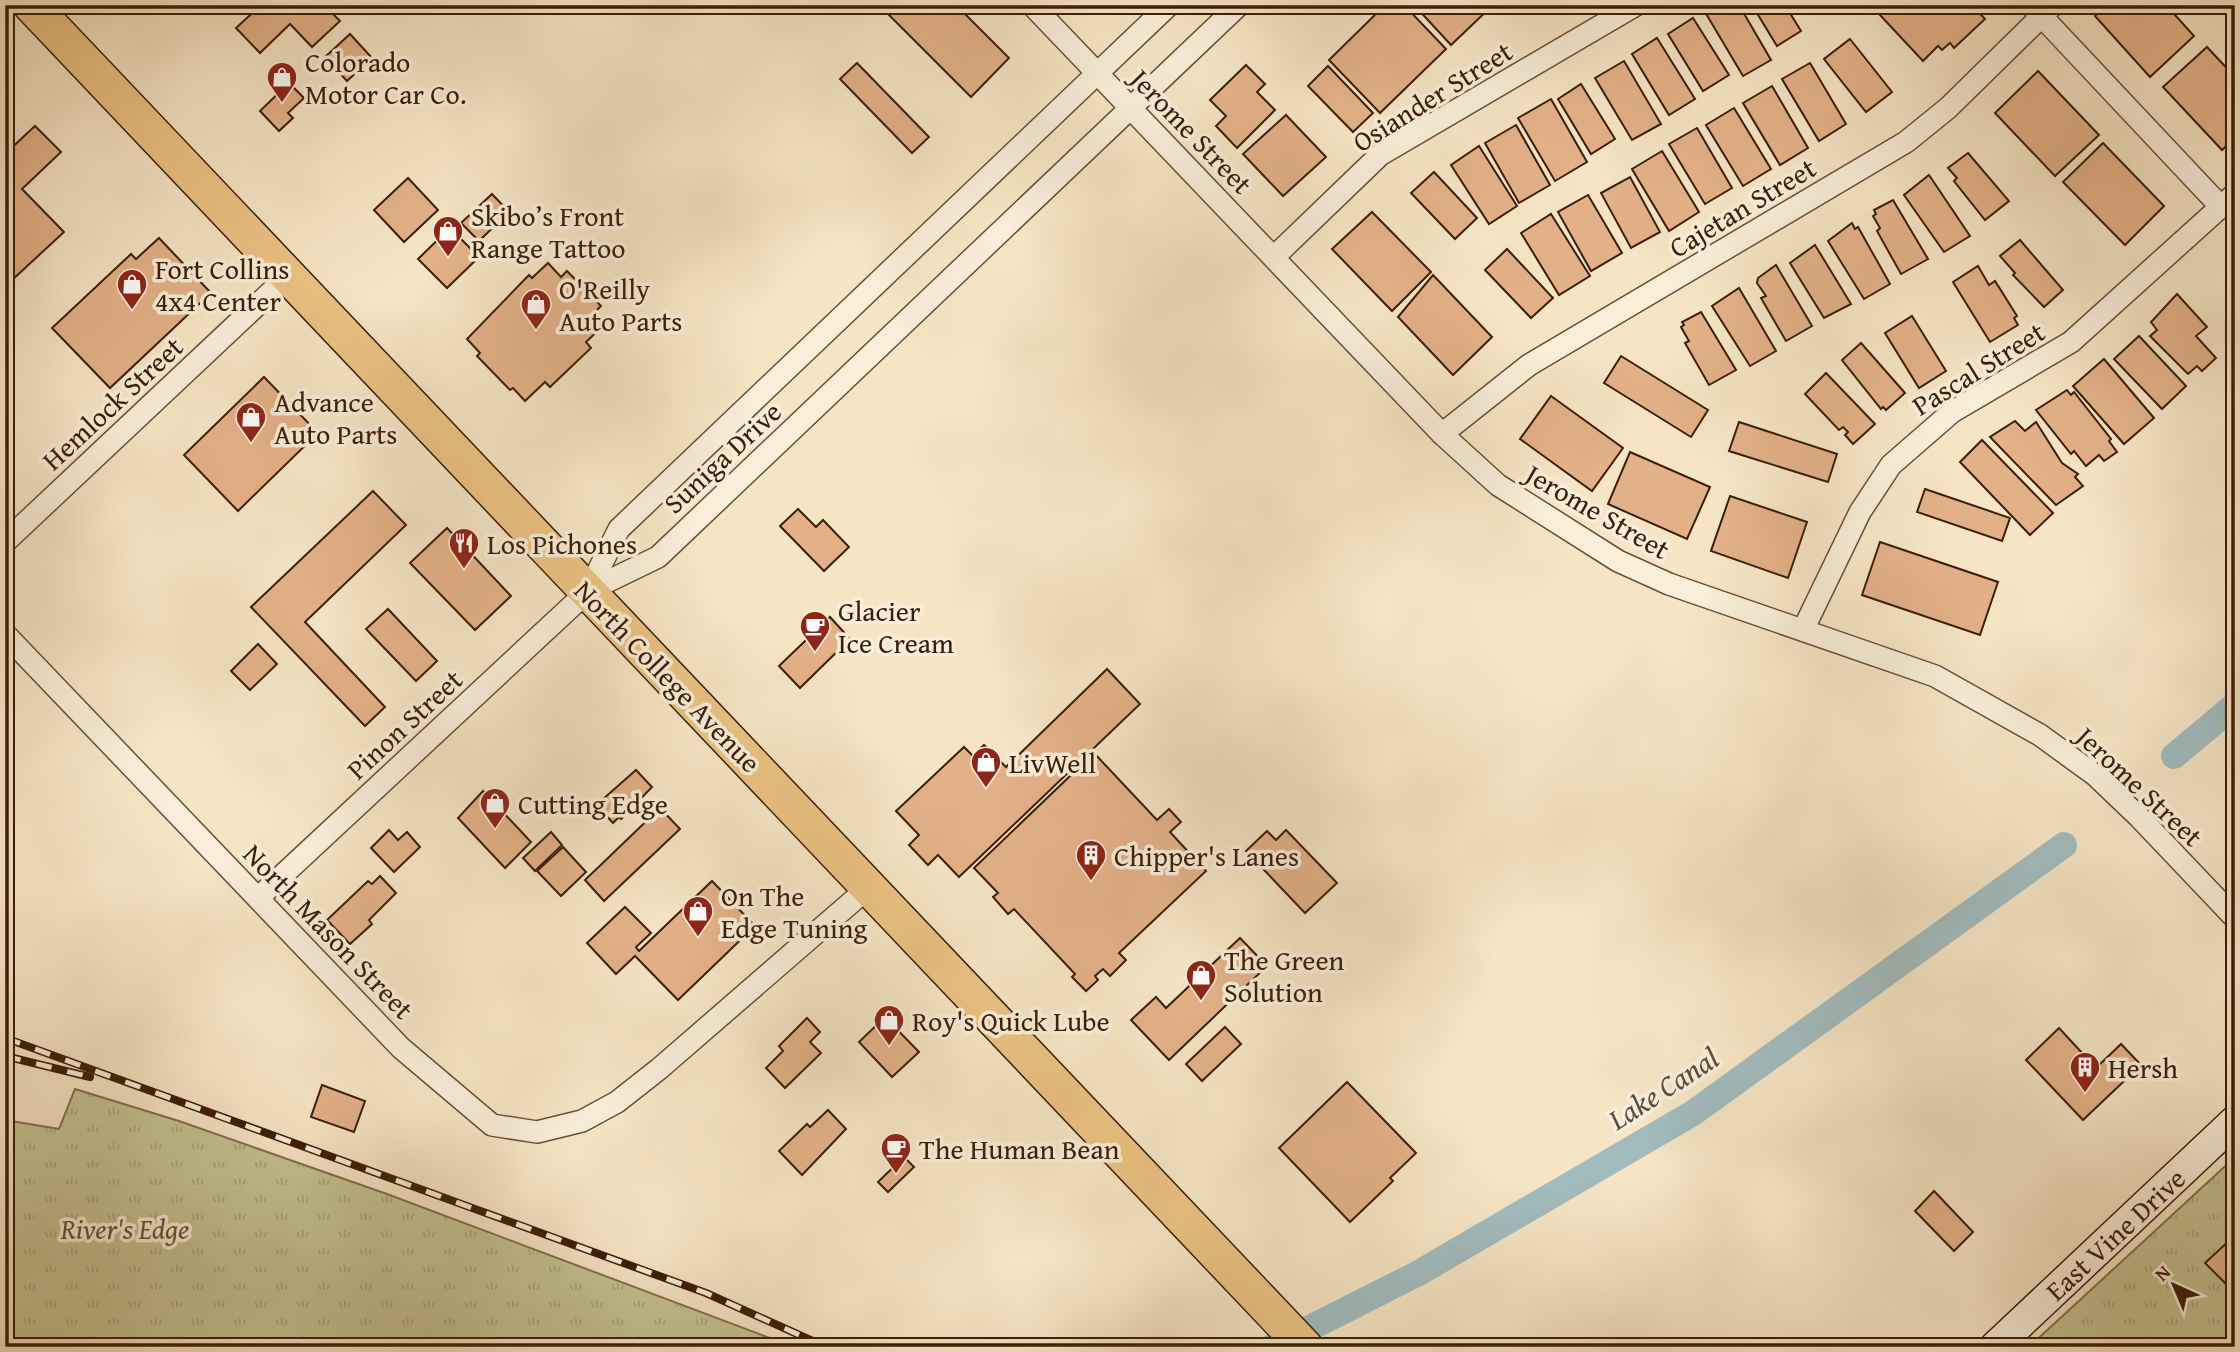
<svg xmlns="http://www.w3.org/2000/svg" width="2240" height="1352" viewBox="0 0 2240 1352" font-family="'Gentium Book Plus',serif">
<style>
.park{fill:url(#park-tufts);stroke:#80704c;stroke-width:2}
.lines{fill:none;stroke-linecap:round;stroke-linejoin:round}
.canal{stroke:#a1bcbf;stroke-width:26}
.building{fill:#e3b188;stroke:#3c1d07;stroke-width:2}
.minor-casing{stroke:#6a4f36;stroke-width:24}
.secondary-casing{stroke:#3c1d07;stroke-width:33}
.trunk-casing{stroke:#3c1d07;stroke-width:38}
.minor{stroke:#f8eed9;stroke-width:21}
.secondary{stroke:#f8eed9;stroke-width:30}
.trunk{stroke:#eac282;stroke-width:35}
.rail-casing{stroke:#3c1d07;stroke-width:8}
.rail{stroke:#f8eed9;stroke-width:5;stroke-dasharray:16;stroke-linecap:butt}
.labels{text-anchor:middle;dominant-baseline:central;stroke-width:7;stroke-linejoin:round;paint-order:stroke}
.poi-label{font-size:28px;fill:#3c1d07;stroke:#f8eed9;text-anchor:start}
.street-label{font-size:28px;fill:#3c1d07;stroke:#f8eed9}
.park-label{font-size:28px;font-style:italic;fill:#654f30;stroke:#f8eed9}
.water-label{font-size:30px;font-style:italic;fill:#5a4d3e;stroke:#f8eed9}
</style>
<defs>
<pattern id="park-tufts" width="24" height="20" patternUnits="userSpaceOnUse" patternTransform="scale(1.75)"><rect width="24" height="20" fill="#c4c290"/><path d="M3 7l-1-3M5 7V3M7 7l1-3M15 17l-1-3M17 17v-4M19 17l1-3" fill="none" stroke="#a9a67b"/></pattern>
</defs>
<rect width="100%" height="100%" fill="#f5e5c5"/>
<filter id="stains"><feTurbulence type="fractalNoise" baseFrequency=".00286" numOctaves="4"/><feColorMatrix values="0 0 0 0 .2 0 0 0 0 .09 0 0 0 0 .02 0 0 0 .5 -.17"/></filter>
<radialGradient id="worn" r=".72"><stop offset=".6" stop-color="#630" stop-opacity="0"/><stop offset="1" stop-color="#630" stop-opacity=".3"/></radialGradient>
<g class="park">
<path d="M75,1089L179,1121L387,1194L794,1347H5V1120L59,1129Z"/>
<path d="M2235,1157V1347H2029Z"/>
</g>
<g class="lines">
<g class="canal">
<path d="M2174,756L2235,705"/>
<path d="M1272,1347L1417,1274L1693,1113L2064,845"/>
</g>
</g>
<g class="building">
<path d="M261,5H324L340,21L312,47L290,24L260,53L236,28Z"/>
<path d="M879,5H956L1009,58L971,97Z"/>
<path d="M1385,5H1404L1446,49L1380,113L1329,60Z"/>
<path d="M1414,5H1493L1451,45Z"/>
<path d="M1715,5H1739L1771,60L1743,76L1705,12Z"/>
<path d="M1752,5H1785L1801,31L1777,46Z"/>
<path d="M1891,5H1972L1985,19L1954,48L1950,43L1942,50L1938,46L1923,61L1880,15Z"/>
<path d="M2107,5H2166L2194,36L2150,77L2095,16Z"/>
<path d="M1693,18L1729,75L1703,91L1668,34Z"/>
<path d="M350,34L372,58L347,81L325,57Z"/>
<path d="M1657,38L1695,99L1669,115L1632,54Z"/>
<path d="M1850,39L1892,92L1866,112L1824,59Z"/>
<path d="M2207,47L2235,77V138L2222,150L2163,87Z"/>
<path d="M1624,61L1661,124L1632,140L1595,78Z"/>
<path d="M857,63L929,137L912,153L840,79Z"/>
<path d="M1810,63L1846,124L1819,141L1782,79Z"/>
<path d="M1246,65L1265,84L1257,92L1275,110L1237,148L1216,126L1226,116L1210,100Z"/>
<path d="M1328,66L1373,113L1353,132L1308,86Z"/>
<path d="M2038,71L2099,135L2055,176L1995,113Z"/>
<path d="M289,83L304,98L288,113L293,118L279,131L260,111Z"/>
<path d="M1581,84L1615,139L1591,154L1558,99Z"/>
<path d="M1772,86L1808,148L1780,165L1743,103Z"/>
<path d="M1551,99L1587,162L1555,181L1518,118Z"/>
<path d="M1734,108L1771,169L1743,186L1706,125Z"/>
<path d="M1286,115L1326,157L1283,196L1243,154Z"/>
<path d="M1516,125L1550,185L1519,203L1485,143Z"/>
<path d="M35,126L61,152L22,189L64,232L11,281L5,275V154Z"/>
<path d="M1697,128L1732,188L1705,204L1669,144Z"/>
<path d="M2103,143L2164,206L2125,245L2063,182Z"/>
<path d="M1479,146L1517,206L1489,224L1451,165Z"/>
<path d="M1662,151L1699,212L1669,231L1632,169Z"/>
<path d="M1968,153L2009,201L1985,220L1954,181L1957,178L1948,168Z"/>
<path d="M1434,172L1477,218L1455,239L1411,193Z"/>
<path d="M1929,175L1970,236L1944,252L1904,195Z"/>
<path d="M1630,177L1660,232L1631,248L1601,193Z"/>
<path d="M408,178L438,210L404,242L374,210Z"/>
<path d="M492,194L509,212L479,241L461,223Z"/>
<path d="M1588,195L1622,253L1591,271L1558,212Z"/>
<path d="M1893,200L1928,259L1901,274L1877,231L1880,228L1873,216L1876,214L1874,210Z"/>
<path d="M1372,212L1431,272L1392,311L1332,249Z"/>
<path d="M1551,214L1590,276L1559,295L1521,233Z"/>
<path d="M1852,223L1855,229L1858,227L1890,284L1864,299L1828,241Z"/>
<path d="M450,228L479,257L447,288L418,259Z"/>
<path d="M159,238L211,293L110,388L52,328L131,254L136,259Z"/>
<path d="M2020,240L2063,290L2044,307L2013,275L2015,273L2000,256Z"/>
<path d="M1815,245L1851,304L1824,318L1790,263Z"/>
<path d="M1507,249L1553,298L1531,318L1485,270Z"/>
<path d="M548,263L561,277L567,271L601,306L595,312L606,323L586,342L591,348L550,387L545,382L525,401L513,388L510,390L477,356L480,353L467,339L529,275L532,278Z"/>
<path d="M1776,265L1812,326L1786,341L1761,298L1766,296L1757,283L1758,278Z"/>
<path d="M1978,266L1989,285L1995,281L2017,316L2014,318L2018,325L1990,342L1953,282Z"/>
<path d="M1433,275L1492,337L1453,375L1398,317Z"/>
<path d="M1739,288L1776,351L1750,366L1712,306Z"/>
<path d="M2177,294L2207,327L2196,336L2216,358L2202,371L2197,366L2188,374L2150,336L2157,330L2151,322Z"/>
<path d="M1701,312L1736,370L1709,385L1685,343L1689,341L1681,327L1684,325L1682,322Z"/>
<path d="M1912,316L1946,371L1919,388L1885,333Z"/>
<path d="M2139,336L2186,386L2162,409L2114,359Z"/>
<path d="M1861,343L1905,393L1886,410L1883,407L1881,409L1842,360Z"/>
<path d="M1621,356L1708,410L1691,437L1604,383Z"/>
<path d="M2104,359L2154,418L2124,444L2073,386Z"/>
<path d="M1826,373L1875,424L1853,444L1845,435L1848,432L1843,427L1839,430L1805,394Z"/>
<path d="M264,377L318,433L238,511L184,455Z"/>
<path d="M2067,390L2071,395L2074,392L2111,439L2109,441L2117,452L2104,461L2099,455L2086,466L2074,451L2071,454L2036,410Z"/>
<path d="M1551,396L1623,448L1592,491L1520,439Z"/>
<path d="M2015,421L2025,431L2036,422L2062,463L2078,474L2075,477L2083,486L2056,505L1990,437Z"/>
<path d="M1739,422L1837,454L1828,482L1729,451Z"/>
<path d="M1982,440L2053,513L2030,535L1960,462Z"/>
<path d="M1630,452L1710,487L1687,539L1608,504Z"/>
<path d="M1925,489L2010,518L2002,541L1917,512Z"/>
<path d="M373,491L406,525L305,622L385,707L365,726L251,607Z"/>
<path d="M1730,496L1807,522L1788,578L1711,551Z"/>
<path d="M798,509L816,527L823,520L849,547L824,571L780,526Z"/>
<path d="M447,528L511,596L475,630L410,563Z"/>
<path d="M1880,542L1998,582L1980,635L1862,595Z"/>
<path d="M388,609L437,661L416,681L366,629Z"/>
<path d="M830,617L850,639L800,688L779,666Z"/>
<path d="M258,644L277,664L250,690L231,671Z"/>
<path d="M1107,669L1140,704L959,877L938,855L928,865L909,845L919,835L896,811L964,747L973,756L984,745L1006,767Z"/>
<path d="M1094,753L1157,820L1169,809L1181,822L1170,832L1206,871L1119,953L1126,960L1110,976L1103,969L1095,976L1098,980L1086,991L1072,977L1075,974L1014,909L1008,914L993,897L998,893L974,868Z"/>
<path d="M636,770L652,787L621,819L619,817L613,823L599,808L605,803L602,800Z"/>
<path d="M483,791L531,842L505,868L458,818Z"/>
<path d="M660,808L680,829L604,901L585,880Z"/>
<path d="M389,830L398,840L407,832L420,847L394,872L371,848Z"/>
<path d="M1286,830L1337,883L1305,913L1246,851L1267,831L1276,840Z"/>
<path d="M551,832L562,845L535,871L523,858Z"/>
<path d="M563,847L586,872L561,896L537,871Z"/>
<path d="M380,876L396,893L369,920L372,924L350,944L327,920L368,881L372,884Z"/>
<path d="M712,881L755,926L678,1000L635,956L616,974L587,943L625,907L651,933L636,947L639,951Z"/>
<path d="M1240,938L1267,966L1169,1060L1131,1020L1156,997L1166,1008Z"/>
<path d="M885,1017L919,1052L892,1077L859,1042Z"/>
<path d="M807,1018L820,1032L810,1042L821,1053L785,1088L766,1068L783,1051L779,1046Z"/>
<path d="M1225,1027L1241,1044L1202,1081L1186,1064Z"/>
<path d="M2059,1028L2096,1068L2121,1044L2141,1065L2083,1120L2026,1060Z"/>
<path d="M1347,1082L1416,1153L1390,1178L1393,1181L1350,1222L1279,1148Z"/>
<path d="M322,1085L365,1101L354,1132L311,1117Z"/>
<path d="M828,1110L846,1129L802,1175L779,1151L807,1124L810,1127Z"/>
<path d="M904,1157L914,1167L888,1192L878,1182Z"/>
<path d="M1934,1191L1973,1232L1954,1251L1915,1211Z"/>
<path d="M2231,1239L2235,1244V1293L2205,1263Z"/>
</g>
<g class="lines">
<g class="minor-casing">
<g id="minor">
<path d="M1032,5L1442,434L1498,485L1618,561L1669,584L1935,676L2040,735L2095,775L2139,817L2235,918"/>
<path d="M2031,5L2221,207"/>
<path d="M1274,257L1380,155L1636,5"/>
<path d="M1442,434L1529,365L1906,142L1948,108L2053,5"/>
<path d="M5,542L288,276"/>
<path d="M588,591L619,529L1169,5"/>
<path d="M1803,630L1860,512L1891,465L1952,412L2071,342L2235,194"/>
<path d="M5,634L401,1048L492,1125L537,1132L582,1121L617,1102L659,1069L869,887"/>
<path d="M258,898L588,591L658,557L1239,5"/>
</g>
</g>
<g class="secondary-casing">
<path id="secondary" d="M1995,1347L2235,1121"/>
</g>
<g class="trunk-casing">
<path id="trunk" d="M31,5L1305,1347"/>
</g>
<use href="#minor" class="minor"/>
<use href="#secondary" class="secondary"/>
<use href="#trunk" class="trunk"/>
<g class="rail-casing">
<g id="rail">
<path d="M5,1038L706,1293L826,1347"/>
<path d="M5,1056L90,1077"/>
</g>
</g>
<use href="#rail" class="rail"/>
</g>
<defs>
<g id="shop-pin" transform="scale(1.575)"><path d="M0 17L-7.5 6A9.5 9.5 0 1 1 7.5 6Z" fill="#8f2418" stroke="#f8eed9"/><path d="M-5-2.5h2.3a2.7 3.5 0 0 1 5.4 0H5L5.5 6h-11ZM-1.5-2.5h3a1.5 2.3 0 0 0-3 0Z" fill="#fff"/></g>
<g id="restaurant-pin" transform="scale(1.575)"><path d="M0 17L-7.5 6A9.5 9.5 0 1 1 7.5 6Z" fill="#8f2418" stroke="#f8eed9"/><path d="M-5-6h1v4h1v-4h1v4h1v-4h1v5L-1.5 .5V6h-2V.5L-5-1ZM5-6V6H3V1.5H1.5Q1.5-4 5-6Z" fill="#fff"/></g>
<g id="cafe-pin" transform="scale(1.575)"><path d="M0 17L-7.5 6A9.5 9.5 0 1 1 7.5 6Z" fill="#8f2418" stroke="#f8eed9"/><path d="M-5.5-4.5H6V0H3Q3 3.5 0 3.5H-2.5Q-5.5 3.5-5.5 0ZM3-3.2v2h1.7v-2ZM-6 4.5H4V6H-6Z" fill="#fff"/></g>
<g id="building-pin" transform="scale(1.575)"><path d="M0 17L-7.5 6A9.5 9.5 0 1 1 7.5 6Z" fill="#8f2418" stroke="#f8eed9"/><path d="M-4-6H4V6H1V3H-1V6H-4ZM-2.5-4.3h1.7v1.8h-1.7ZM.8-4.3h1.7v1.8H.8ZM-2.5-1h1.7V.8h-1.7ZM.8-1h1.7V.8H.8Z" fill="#fff"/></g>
</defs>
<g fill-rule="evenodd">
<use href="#shop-pin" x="282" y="77"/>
<use href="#shop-pin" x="448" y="231"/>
<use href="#shop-pin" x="132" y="284"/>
<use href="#shop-pin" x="536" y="304"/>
<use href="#shop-pin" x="251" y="417"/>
<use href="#restaurant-pin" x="464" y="543"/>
<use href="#cafe-pin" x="815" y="626"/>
<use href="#shop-pin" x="986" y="762"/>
<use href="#shop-pin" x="495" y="803"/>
<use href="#building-pin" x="1091" y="855"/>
<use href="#shop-pin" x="698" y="911"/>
<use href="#shop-pin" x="1201" y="975"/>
<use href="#shop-pin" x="889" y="1020"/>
<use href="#building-pin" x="2085" y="1067"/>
<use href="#cafe-pin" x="896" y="1148"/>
</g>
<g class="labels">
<g class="poi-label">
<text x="305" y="61">Colorado<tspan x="305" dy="32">Motor Car Co.</tspan></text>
<text x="471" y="215">Skibo’s Front<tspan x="471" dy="32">Range Tattoo</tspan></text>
<text x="155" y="268">Fort Collins<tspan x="155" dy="32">4x4 Center</tspan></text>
<text x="559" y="288">O'Reilly<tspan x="559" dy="32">Auto Parts</tspan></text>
<text x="274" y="401">Advance<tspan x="274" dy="32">Auto Parts</tspan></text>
<text x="487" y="543">Los Pichones</text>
<text x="838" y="610">Glacier<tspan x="838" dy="32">Ice Cream</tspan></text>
<text x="1009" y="762">LivWell</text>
<text x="518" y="803">Cutting Edge</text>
<text x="1114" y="855">Chipper's Lanes</text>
<text x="721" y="895">On The<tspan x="721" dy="32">Edge Tuning</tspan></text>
<text x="1224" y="959">The Green<tspan x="1224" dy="32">Solution</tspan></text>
<text x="912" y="1020">Roy's Quick Lube</text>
<text x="2108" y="1067">Hersh</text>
<text x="919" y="1148">The Human Bean</text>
</g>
<g class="street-label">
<text transform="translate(1432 96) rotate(-32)">Osiander Street</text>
<text transform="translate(1192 131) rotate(46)">Jerome Street</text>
<text transform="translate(1742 207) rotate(-31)">Cajetan Street</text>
<text transform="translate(1978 368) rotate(-32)">Pascal Street</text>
<text transform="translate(112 403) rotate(-43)">Hemlock Street</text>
<text transform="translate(722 457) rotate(-43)">Suniga Drive</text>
<text transform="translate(1598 511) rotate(30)">Jerome Street</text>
<text transform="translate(668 676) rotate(46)">North College Avenue</text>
<text transform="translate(404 724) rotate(-43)">Pinon Street</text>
<text transform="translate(2140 786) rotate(43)">Jerome Street</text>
<text transform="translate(329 931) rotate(46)">North Mason Street</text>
<text transform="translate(2115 1234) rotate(-43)">East Vine Drive</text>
</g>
<g class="park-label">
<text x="125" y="1228">River's Edge</text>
</g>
<g class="water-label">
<text transform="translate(1663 1088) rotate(-33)">Lake Canal</text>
</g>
</g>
<rect width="2240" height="1352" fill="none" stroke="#f5e5c5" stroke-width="28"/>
<rect x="7" y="7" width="2226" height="1338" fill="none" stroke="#3c1d07" stroke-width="3.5"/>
<rect x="14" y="14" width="2212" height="1324" fill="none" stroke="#3c1d07" stroke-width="2"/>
<g transform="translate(2174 1285) rotate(316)" stroke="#f8eed9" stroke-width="5" paint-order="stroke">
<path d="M0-5L12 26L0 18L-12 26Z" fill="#3c1d07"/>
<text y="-10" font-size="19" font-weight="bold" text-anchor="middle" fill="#3c1d07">N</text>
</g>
<rect width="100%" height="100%" filter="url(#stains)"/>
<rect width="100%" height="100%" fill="url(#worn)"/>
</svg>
